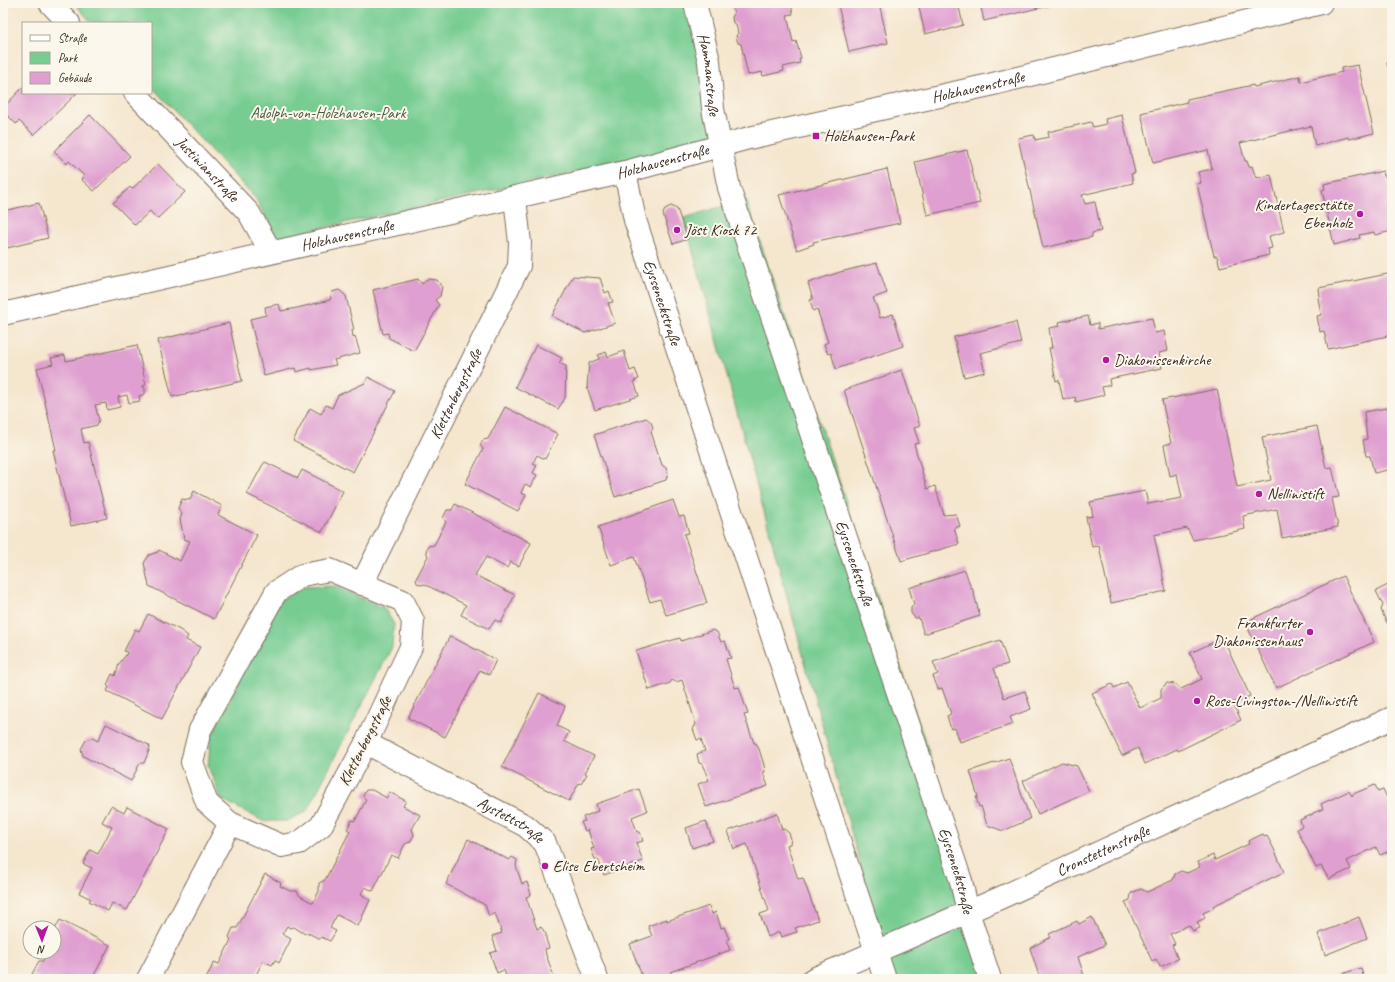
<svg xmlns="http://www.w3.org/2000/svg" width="1395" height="982" viewBox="0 0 1395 982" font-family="Caveat,sans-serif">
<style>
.green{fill:#76cc91;stroke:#587b58}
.building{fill:#df9fd0}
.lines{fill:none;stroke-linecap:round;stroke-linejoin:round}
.minor-casing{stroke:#7c6c5c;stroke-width:24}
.minor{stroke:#fff;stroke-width:22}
.poi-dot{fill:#b5179e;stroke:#fbf7ec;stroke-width:1.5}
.labels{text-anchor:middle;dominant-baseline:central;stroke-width:4;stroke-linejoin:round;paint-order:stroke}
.street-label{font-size:16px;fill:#3b2a1e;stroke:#fbf7ec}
.park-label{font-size:16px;fill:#4d5b40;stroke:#fbf7ec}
.poi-label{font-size:16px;fill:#3b2a1e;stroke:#fbf7ec;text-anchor:start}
</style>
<rect width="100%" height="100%" fill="#fbf7ec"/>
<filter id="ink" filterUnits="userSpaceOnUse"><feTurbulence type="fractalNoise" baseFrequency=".025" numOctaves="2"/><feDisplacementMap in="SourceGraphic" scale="8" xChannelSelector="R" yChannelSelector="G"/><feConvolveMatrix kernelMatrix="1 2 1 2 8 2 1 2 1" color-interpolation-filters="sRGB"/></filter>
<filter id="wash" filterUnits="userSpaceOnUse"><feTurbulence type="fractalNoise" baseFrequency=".012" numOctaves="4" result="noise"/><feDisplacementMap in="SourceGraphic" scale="16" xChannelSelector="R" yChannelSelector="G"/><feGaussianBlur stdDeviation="0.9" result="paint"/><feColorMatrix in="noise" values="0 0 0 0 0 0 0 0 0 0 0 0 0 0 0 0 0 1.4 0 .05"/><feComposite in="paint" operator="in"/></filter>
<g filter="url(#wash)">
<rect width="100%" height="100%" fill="#f5e6ce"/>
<g class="green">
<path d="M74,3H685L722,140L276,238L256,199L151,86V23H92Z"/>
<path d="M746,199L973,886L1002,979H894L882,945L684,218Z"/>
<path d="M334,586L384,608L394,624L392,647L307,811L287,821H263L221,799L208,766L211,737L280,600L304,587Z"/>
</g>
<g id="blocks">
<g class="building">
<path d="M731,3H791L793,14L787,15L793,42L796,41L801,58L799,59L800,63L783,67L784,71L763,76L762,72L748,75L741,44L738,43L736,36L738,33L736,24L733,23L732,17L734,14Z"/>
<path d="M848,3H879L888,43L849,52L838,5Z"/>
<path d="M918,3H958L963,25L944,31L941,30L925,34Z"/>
<path d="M980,3H1050L1051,5L984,21Z"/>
<path d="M1392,62V77L1387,63Z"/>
<path d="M1358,65L1374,133L1349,139L1348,137L1315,146L1311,126L1240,143L1245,161H1247L1249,167L1252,166L1256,178L1271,175L1284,232L1269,236L1272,248L1268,249L1269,255L1220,267L1217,256H1214L1197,184L1201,183L1198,172L1212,169L1208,150L1153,163L1141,113L1187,102V99L1253,85L1254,87L1300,76L1301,82L1342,72L1341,68Z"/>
<path d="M23,87V93H77L34,135L19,121L16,124L3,111V108Z"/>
<path d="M90,115L130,156L94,191L81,179L84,176L69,161L67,164L54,151Z"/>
<path d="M1122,115L1135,173L1131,174L1133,183L1082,195L1085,204L1095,202L1101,231L1092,233V237L1043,248L1018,138L1034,135L1035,140L1049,137L1048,132L1091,122L1093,127L1106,124L1105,119Z"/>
<path d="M967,150L980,203L927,215L915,162Z"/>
<path d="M158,164L185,192L157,219L150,211L135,225L113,203L130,187L132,189Z"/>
<path d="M887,169L900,223L813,242L814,244L797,250L779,195Z"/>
<path d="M1383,171L1384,176H1387L1392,197V231L1375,235L1374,232L1359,235L1360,238L1334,245L1322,190L1325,189L1324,184Z"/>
<path d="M39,203L48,238L3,249V211Z"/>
<path d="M671,206L677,209L688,239L673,244L663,214L665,209Z"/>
<path d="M877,263L887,293L873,298L877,308L880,318L893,314L903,346L836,369L831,353L828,354L824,344L828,342L817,309L813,311L810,300L813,299L808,283L840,272Z"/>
<path d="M1392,273V335L1328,349L1324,331L1320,332L1317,316L1321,315L1318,298L1320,297L1319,288Z"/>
<path d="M573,276L600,278L605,293L609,291L613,302L608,303L615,323L585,333L552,316Z"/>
<path d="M418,279L422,284L427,279L437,280L442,287L440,296L435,300L439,305L414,351L389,338L388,333L383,334L373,290Z"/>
<path d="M339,290L346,296L354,330H352L353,337L355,336L360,353L334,360L336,365L311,370V368L296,372L295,368L264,376L250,319L266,315L265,307L279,304L281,311L297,308L330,300L332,292Z"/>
<path d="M1088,316L1090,325L1098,323V329L1152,318L1155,333L1164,331L1168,351L1159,353L1162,368L1109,379L1110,385L1102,387L1104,395L1076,402L1075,397L1063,400L1059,380L1056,381L1049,348H1052L1049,328L1060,326L1059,322Z"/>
<path d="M1016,322L1021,343L980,353L985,372L964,377L954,337Z"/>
<path d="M229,323L242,381L172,397L158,340Z"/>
<path d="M137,345L146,385L142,386L145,388V394L139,396L140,401L129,403L127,395L118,397L120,407L107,410L106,403L95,405L99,420L97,425L81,429L84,443L88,442L107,518L71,526L53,450H56L37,368L53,364L51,358L65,355L66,361Z"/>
<path d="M536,345L562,358L559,363L566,366L565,398L558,409L515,387Z"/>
<path d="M624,351L630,371L635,369L639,379L634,381L639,396L595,410L587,387L589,363L599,359L598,355L606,352L608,357Z"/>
<path d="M902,370L920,426L914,428L919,443L914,444L927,489L935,486L944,515L956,514L960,526L954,528L959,544L901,561L844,390Z"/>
<path d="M368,377L395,391L353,472L293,441L310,408L321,414L326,405L332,408L338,395L365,383Z"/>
<path d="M1217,389L1237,487L1271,480L1262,437L1317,426L1326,468L1332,467L1339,497L1332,498L1338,527L1282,538L1277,509L1243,516L1245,529L1233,532L1193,540L1187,528L1154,535L1166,591L1111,603L1099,546L1092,547L1086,517L1093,516L1090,502L1145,491L1148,504L1182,498L1177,474L1170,476L1164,445L1171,443L1162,400Z"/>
<path d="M505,407L558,434L545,459L537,455L533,463L537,465L533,473L537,475L531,487L525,484L521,493L526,495L518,511L465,484L483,449L480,445L483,440L488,439Z"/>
<path d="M1392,407V469L1374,473L1370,456H1366L1363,440L1367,439L1364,412Z"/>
<path d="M646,418L651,422L653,428L651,432L662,465L666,468L668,473L666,480L615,497L594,435Z"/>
<path d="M265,462L298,478L302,470L343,491L322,532L247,494L262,466Z"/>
<path d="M194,491L222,506L218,515L257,535L214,619L149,586L144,563L149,555L158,552L159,550L180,561L190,541L184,539L180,519L182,514L178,508L182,499L190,500Z"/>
<path d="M673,500L679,517L684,516L689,533L684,534L707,603L666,615L660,599L650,602L634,557L611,565L598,527Z"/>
<path d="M455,504L531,543L519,566L510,562L507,568L486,557L475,575L515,595L501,623L495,620L489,629L461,615L466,605L424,584L422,585L417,583L416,579L428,556L426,551L428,546L434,545L446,522L443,518L447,510H452Z"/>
<path d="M965,570L971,588L972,587L980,616L924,634L919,618H915L911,613V608L914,604L909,588Z"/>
<path d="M1343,576L1374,642L1276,688L1245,622Z"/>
<path d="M1392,583V624L1387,623L1381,610L1383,605L1376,591Z"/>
<path d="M148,614L180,630L188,636L186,640L200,647L162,719L107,691L109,687L107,685L112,674L115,676L118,668V665L126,655L127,652L124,651L135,629L139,631Z"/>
<path d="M713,630L717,632L721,642L725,641L731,658L726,659L735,688L739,687L748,714L744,715L754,743H756L759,749L764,765L765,772L763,773L768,786L706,807L698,784L709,780L702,764L699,763L697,754L705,751L701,739L697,740L693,729L696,724L682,680L676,682L672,680L670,683L649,690L636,651L680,638L681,641Z"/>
<path d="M450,636L496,660L489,675L480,670L445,737L408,718Z"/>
<path d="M1223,638L1250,696L1233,703L1241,720L1178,751L1177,749L1145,764L1138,748L1122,756L1092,693L1112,684L1114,688L1127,682L1140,708L1161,698V689L1167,683L1175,684L1181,689L1202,679L1190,653Z"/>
<path d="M1000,640L1008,664L994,668L1004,698L1025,691L1031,709L1010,717L1013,724L960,742L955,728L951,729L947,716L951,714L942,688L938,689L933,676L938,674L933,662Z"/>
<path d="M539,693L565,706L557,726L569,732L564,741L594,756L585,773L587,774L581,784L579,783L569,801L502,767Z"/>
<path d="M106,724L149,745L150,748L144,763H140L131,781L83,756L81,749L86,740L92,738L98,741Z"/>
<path d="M1009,758L1030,819L1003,831L987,825L981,806L979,807L976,797H978L970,771Z"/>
<path d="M1062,762L1077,766L1089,791L1038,814L1023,781Z"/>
<path d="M1375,785L1378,791L1383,789L1392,809V850L1380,855L1376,847L1347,861L1351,869L1329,879L1321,866L1316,868L1297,829L1302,826L1300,820L1313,814V813L1323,809L1321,804L1349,791L1352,796L1353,794Z"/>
<path d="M639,789L647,811L632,817L637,832H640L643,841L636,843L643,861L604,875L598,859H595L591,849L594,848L588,830L585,831L581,822L585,821L583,817L598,811L596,804Z"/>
<path d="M366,790H372L387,798L389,792L406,801L403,806L420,815L412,829L414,835L410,842L405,844L398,858L391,855L373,891L365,887L361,894L370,900L358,926L337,915L330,928L336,931L330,941L321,937L320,939L306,932L305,934L294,927L290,928L287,926L282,934L291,939L279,963L275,960L272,965L263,961L254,979H206L214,962L219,964L231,940L229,937L233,928H237L265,874L281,883L280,886L290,891H297L300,896L313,903L319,891V883L325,880L350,831L347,829L352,820L355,821L366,800L363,796Z"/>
<path d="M111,806L124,813L127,807L169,829L127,910L112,903L108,911L89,901L91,899L79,893L92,868L83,864L90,850L98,854L112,827L102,822Z"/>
<path d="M777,813L782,830L784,829L789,833L791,839L790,844L787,845L798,879L803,878L818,920L795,928L797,932L781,937L779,932L768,937L760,914L769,911L747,844L734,849L728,831Z"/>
<path d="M706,821L713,841L692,848L686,828Z"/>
<path d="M1263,834L1264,837L1267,836L1274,849L1284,872L1213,906L1214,908L1203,913L1205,918L1197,922L1200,928L1193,931L1189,925L1170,934L1175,944L1172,945L1178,959L1160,967L1156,959L1152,961L1125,902L1130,900L1131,893L1141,889L1147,892L1173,880L1175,874L1181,871L1187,873L1200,867L1198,862L1213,855L1215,860L1249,844L1248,841Z"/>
<path d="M468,839L509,860L512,857L517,860L516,866L522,884L527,882L531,895L526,897L537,929L541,927L546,934V939L549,948L545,949L546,955L555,979H507L504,970L497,973L490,953L497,951L492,936L502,933L495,913L489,916L485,905L446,884Z"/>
<path d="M709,906L712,914L716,912L721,928L724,927L729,939L726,940L730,950L670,972L672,975L662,979H660L659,976L651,979H643L630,944L652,936L648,926L667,919V921Z"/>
<path d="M1092,917L1105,945L1078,957L1085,979H1045V977L1040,979L1030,948L1051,937L1049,934L1077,921L1079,924Z"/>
<path d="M1359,917L1367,938L1325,955L1318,934Z"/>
<path d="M60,920L110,945L92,979H41L32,974L39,961H43L47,952H54V931Z"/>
<path d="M1361,968L1364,979H1336L1335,976Z"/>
</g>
</g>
</g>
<g filter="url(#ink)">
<use href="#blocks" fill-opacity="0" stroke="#7c6c5c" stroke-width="1"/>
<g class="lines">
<g class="minor-casing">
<g id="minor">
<path d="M50,3L69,23"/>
<path id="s1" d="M695,3L709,61L713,109L729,188L961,881L968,912L990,979"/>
<path id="s2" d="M135,93L249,213L271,252"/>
<path id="s3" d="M625,172L635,220L885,979"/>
<path id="s4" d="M3,314L625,172L749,138L985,86L1321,3"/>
<path d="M330,570L403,601L413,621L411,647L366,743L321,826L299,843L282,846L230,823L207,803L192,762L200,730L276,592L302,575Z"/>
<path id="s5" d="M362,584L519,266L520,243L515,198"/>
<path id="s6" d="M366,743L526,826L545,843L597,979"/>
<path d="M148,979L230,823"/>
<path id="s7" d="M813,979L1000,898L1392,718"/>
</g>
</g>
<use href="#minor" class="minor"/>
</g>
</g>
<g class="poi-dot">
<rect x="812" y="132" width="8" height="8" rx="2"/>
<circle cx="1360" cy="214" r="4"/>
<circle cx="677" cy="230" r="4"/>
<circle cx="1106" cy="360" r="4"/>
<circle cx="1259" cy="494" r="4"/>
<circle cx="1310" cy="632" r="4"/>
<circle cx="1197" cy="701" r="4"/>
<circle cx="545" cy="866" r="4"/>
</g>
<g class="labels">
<g class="street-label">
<text stroke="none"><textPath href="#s1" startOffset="73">Hammanstraße</textPath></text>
<text stroke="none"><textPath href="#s4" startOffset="1001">Holzhausenstraße</textPath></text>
<text stroke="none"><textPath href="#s4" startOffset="677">Holzhausenstraße</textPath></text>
<text stroke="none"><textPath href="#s2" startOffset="105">Justinianstraße</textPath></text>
<text stroke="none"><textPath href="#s4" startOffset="353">Holzhausenstraße</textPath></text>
<text stroke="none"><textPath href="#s3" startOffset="136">Eysseneckstraße</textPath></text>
<text stroke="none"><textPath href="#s5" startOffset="212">Klettenbergstraße</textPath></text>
<text stroke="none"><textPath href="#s1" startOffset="584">Eysseneckstraße</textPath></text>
<text transform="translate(365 741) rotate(-63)">Klettenbergstraße</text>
<text stroke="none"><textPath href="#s6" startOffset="164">Aystettstraße</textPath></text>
<text stroke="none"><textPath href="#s7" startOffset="317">Cronstettenstraße</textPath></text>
<text stroke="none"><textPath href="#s1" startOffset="908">Eysseneckstraße</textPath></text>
</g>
<g class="park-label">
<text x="328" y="113">Adolph-von-Holzhausen-Park</text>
</g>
<g class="poi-label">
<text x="824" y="136">Holzhausen-Park</text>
<text x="1352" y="205" text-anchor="end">Kindertagesstätte<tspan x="1352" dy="18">Ebenholz</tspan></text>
<text x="685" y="230">Jöst Kiosk 72</text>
<text x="1114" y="360">Diakonissenkirche</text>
<text x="1267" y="494">Nellinistift</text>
<text x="1302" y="623" text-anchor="end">Frankfurter<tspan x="1302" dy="18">Diakonissenhaus</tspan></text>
<text x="1205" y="701">Rose-Livingston-/Nellinistift</text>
<text x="553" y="866">Elise Ebertsheim</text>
</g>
</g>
<rect width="1395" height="982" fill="none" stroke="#fbf7ec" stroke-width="16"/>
<rect x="22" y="22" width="130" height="72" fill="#fbf7ec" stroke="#aea59a"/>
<rect x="30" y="35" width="20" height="6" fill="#ffffff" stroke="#aea59a"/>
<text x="58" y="42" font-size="12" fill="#3b2a1e">Straße</text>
<rect x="30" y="52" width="20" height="12" fill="#76cc91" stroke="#aea59a"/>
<text x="58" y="62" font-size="12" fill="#3b2a1e">Park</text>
<rect x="30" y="72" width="20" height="12" fill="#df9fd0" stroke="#aea59a"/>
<text x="58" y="82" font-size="12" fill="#3b2a1e">Gebäude</text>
<g transform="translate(42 940) rotate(179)"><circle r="19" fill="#fbf7ec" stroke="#aea59a"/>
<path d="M0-3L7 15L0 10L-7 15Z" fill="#b5179e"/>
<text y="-6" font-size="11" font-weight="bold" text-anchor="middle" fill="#3b2a1e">N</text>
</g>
</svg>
